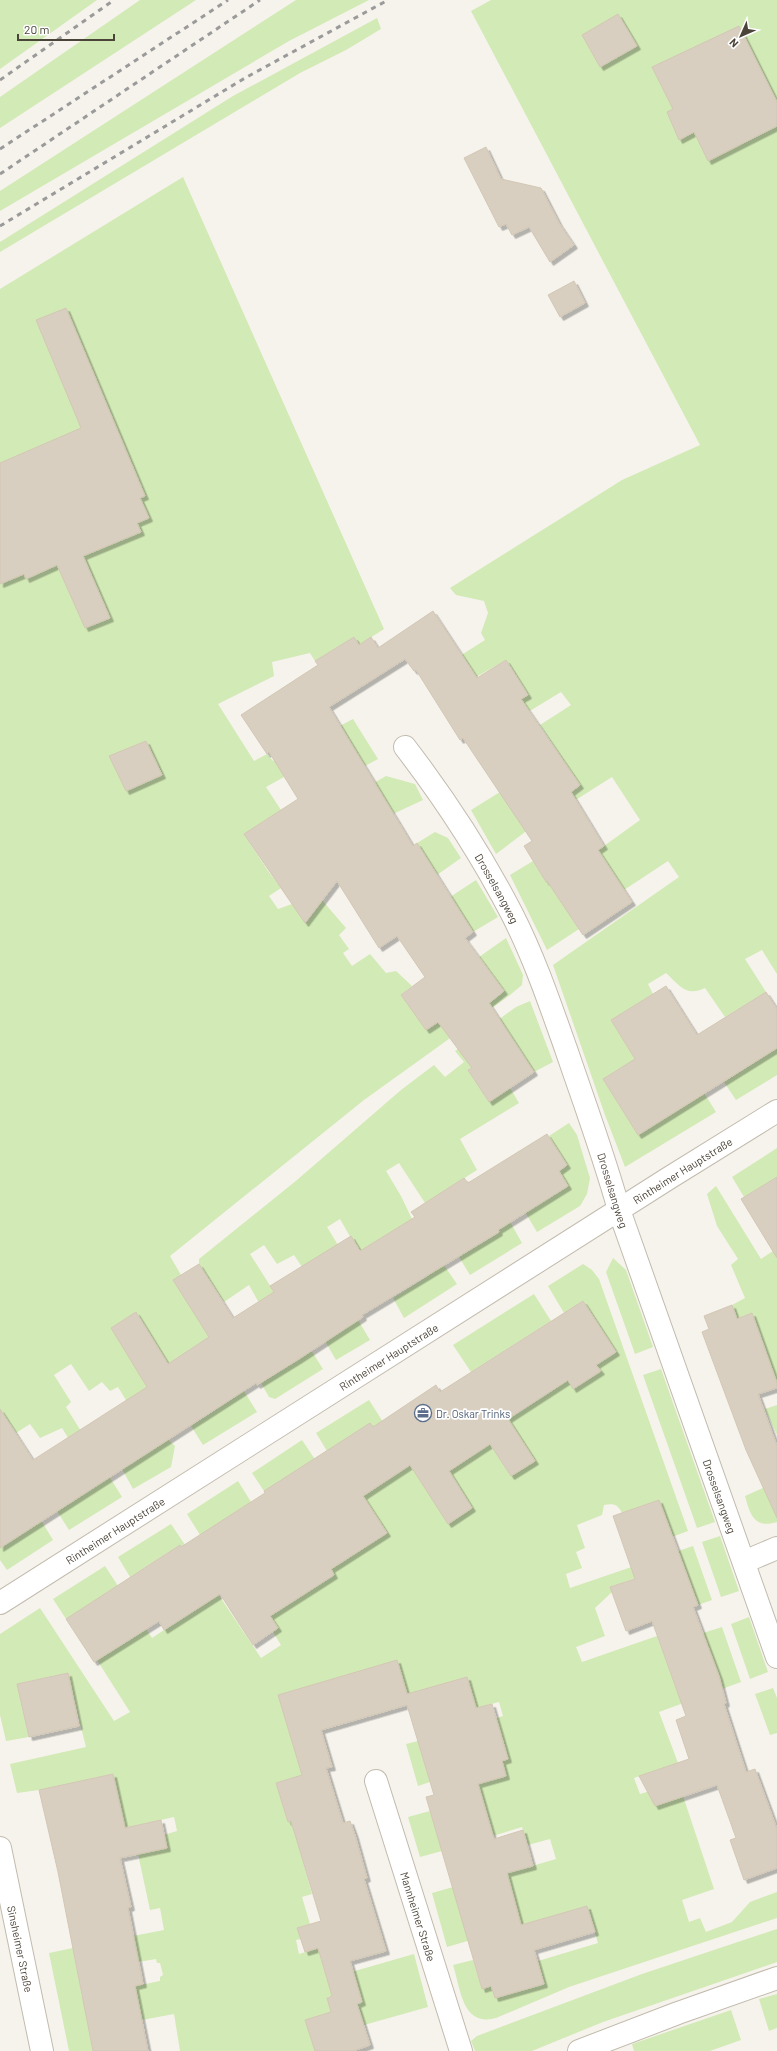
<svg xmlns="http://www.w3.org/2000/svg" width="777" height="2051" viewBox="0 0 777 2051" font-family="Barlow,sans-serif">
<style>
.green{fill:#d2eab5}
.building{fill:#d8cfc1;stroke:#d3c7b4;filter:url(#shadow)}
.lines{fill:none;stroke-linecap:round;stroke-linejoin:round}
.minor-casing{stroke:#c2bbae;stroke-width:24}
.minor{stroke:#fff;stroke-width:22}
.rail{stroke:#9a9a9a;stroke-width:3;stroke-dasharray:5 5;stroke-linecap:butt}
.labels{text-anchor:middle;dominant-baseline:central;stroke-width:3.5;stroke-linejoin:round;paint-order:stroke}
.street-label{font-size:11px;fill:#4b4439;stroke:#fff}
.service-label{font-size:11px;fill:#4e5e75;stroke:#fff;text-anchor:start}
</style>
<defs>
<filter id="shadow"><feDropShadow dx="3.5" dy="3.5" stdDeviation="0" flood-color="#0004"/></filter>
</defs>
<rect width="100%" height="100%" fill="#f6f3ec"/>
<g class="green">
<path d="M0,0H97L0,69Z"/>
<path d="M140,0H196L0,128V97Z"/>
<path d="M296,0H369L289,41L0,211V191Z"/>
<path d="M491,0H777V974L762,950L745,959L766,992L725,1017L705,988C686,997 680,986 666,973L648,984L653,994L611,1020L639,1066L620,1068L603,1079L638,1135L704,1093L716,1112L625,1167L605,1115L553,965L679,877L668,861L624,890L608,865L558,897L579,929L547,950L510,875L533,861L546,882L604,846L640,820L612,777L525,832L496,854L471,810L500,792L521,824L580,786L540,725L571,705L561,692L510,723L502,711L528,695L506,660L469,681L455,659L485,640L481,633L488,613L484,601L456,595L450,588L622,480L700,445L471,11Z"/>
<path d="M377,18L381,29L346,50L300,73L0,252V242L233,96Z"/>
<path d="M183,177L384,629L359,645L354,637L315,661L310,653L272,662L274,676L218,704L254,761L267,754L273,761L353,719L378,759L365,766L343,731L281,770L284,777L266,787L281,810L244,834L268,871L281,888L269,896L278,909L292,904L322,900L346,928L339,935L349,949L343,953L352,966L370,954L386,973L396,971L412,986L401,995L426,1030L438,1022L447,1033L504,991L479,957L506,938L523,975L522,985L510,995L364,1100L170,1256L181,1275L209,1335L257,1412L203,1445L191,1426L235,1397L200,1343L168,1364L137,1313L111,1328L164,1413L165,1437L175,1446L171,1467L133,1489L122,1469L155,1448L118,1387L110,1391L102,1382L89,1391L71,1364L54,1375L71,1402L66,1407L122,1497L69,1530L57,1511L97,1485L62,1428L40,1438L30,1424L16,1433L10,1423L0,1429V289Z"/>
<path d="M386,776L415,784L423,800L393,814L325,811Z"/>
<path d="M435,832L448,838L461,858L437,875L417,843Z"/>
<path d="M476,880L498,917L473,932L450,897Z"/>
<path d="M530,1001L553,1062L534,1072L513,1041L468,1070L488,1101L510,1088L519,1103L460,1139L477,1170L425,1203L399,1163L386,1171L401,1196L412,1219L457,1284L404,1318L393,1298L428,1276L398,1228L359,1252L340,1219L327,1227L371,1299L302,1267L294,1255L277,1264L264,1245L250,1254L323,1369L275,1399L269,1397L261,1383L299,1359L263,1310L249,1285L224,1302L199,1264V1259L297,1180L401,1090L434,1065L445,1077L464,1062L455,1051L516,1007Z"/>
<path d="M777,1048V1075L736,1100L724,1082Z"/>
<path d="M569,1123L577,1135L590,1178L587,1194L580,1206L537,1232L525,1212L568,1186L559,1171L567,1165L549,1136Z"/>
<path d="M777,1148V1177L744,1197L732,1177Z"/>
<path d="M716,1186L761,1259L773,1251L767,1241L777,1235V1383L752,1313L737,1319L732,1305L745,1298L731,1265L738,1259L717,1226L707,1194Z"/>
<path d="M482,1205L509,1220L522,1243L470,1275L459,1257L499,1232Z"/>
<path d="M613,1258L626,1270L653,1347L635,1354L606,1272Z"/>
<path d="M583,1264L592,1270L599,1279L688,1531L672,1537L659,1500L622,1513C618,1504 613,1503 604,1505L602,1515L577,1525L585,1548L576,1552L582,1568L566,1574L570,1588L693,1546L712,1600L698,1605L682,1562L611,1587L612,1592L595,1608L605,1636L576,1647L582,1662L657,1636L677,1691L718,1676L703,1633L722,1627L741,1682L659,1712L678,1763L634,1778L640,1794L650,1791L683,1796L714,1889L682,1900L689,1922L700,1918L706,1932L732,1922L750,1902L777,1892V1918L569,1987L496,2018C462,2027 461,1990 453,1965L473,1960L482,1989L491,1986L495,1998L544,1984L538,1961L598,1943L587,1906L447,1947L432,1893L453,1887L511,1912L517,1910L511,1889L501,1875L556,1859L550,1839L528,1845L522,1827L493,1836L478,1784L502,1761L508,1759L503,1740L480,1723L503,1716L499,1702L476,1708L407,1694L279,1695L293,1745L304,1775L276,1783L288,1822L309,1816L326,1843L300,1851L312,1894L302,1897L310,1924L297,1928L301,1939L296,1940L299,1954L318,1948L327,1979L414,1954L428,2007L364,2025L357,2004L362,2002L358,1988L327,1997L331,2012L305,2020L315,2051H180L174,2014L89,2030L93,2051H69L49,1953L73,1948L82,1997L160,1981V1977L163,1975L160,1963H157L156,1959L138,1962L133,1936L164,1930L160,1908L150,1910L138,1854L166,1848L164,1835L177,1831L174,1817L125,1828L113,1774L39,1790L17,1793L10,1764L86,1747L67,1673L17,1684L29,1737L6,1741L0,1715V1634L40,1608L114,1721L130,1712L97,1660L136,1636L66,1619L53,1599L105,1566L152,1638L164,1630L180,1545L130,1577L118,1557L171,1524L261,1658L281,1645L273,1632L278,1628L248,1582L200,1535L187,1514L238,1481L281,1550L310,1590L334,1575L318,1549L264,1491L252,1473L302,1440L371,1543L387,1533L369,1505L358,1499L401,1471L327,1451L316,1433L369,1400L448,1524L472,1508L448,1470L490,1444L511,1476L535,1461L514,1429L495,1411L517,1413L537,1400L530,1389L561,1369L573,1388L600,1371L596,1365L616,1352L583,1301L564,1313L548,1286Z"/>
<path d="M534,1294L551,1321L471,1372L453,1345Z"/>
<path d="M358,1320L370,1340L336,1360L325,1341Z"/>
<path d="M661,1369L715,1522L697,1528L643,1375Z"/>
<path d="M777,1405V1435L765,1409Z"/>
<path d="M0,1447L13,1474L53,1540L7,1570L0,1560Z"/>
<path d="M765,1487L777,1501V1522C754,1529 750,1514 745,1496Z"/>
<path d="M720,1536L739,1591L721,1597L702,1542Z"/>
<path d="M749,1617L768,1672L750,1679L731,1624Z"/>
<path d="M773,1688L777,1698V1733L770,1735L755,1694Z"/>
<path d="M418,1741L430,1782L418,1786L406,1744Z"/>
<path d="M430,1811L442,1851L420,1857L408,1817Z"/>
<path d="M777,1929V1962L603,2022L532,2051H475L471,2041L477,2036L642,1974Z"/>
<path d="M777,1994V2028L769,2031L759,1999Z"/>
<path d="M731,2010L741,2040L710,2051H634L632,2044Z"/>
</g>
<g class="building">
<path d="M618,14L637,46L600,67L582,35Z"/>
<path d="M739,26L777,102V126L708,161L694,132L679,140L667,112L673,109L652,67Z"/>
<path d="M486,147L501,179L541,188L559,223L574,245L550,262L529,227L512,235L506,224L499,227L464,158Z"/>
<path d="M574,281L585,303L560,317L548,295Z"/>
<path d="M66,308L145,496L140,498L149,518L137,523L141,532L83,556L110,618L85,628L57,565L26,579L24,574L0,584V463L81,428L36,320Z"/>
<path d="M433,611L477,678L506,660L528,695L521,699L580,785L571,792L604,846L598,850L632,902L583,935L547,881L546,882L524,846L532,841L463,738L460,740L416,670L414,671L405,659L329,707L413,846L417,843L473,932L465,938L504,991L489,1003L534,1072L489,1102L468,1070L472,1068L438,1022L426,1030L401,995L425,977L397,936L379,948L337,881L305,923L244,834L298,799L269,752L267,754L241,715L318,665L315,661L354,637L359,645L371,637L378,648Z"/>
<path d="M146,741L162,775L126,791L109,756Z"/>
<path d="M666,986L697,1035L766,992L777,1009V1048L638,1135L603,1079L635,1059L611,1020Z"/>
<path d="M547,1134L567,1165L559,1171L568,1186L498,1230L499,1232L362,1315L363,1317L299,1359L257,1385L256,1383L0,1548V1409L33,1460L147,1387L111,1328L136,1312L168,1364L209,1337L173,1280L199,1264L233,1318L274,1292L270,1286L351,1236L360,1251L415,1217L411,1212L464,1178L468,1183Z"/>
<path d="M777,1177V1258L741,1199Z"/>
<path d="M583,1301L616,1352L596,1365L601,1371L573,1389L568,1380L508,1419L535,1461L511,1476L490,1444L449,1471L472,1508L448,1524L410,1465L363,1496L387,1533L331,1569L334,1575L270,1616L278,1628L253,1645L220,1594L164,1630L159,1621L94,1662L66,1619L180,1545L181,1547L265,1493L264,1491L370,1423L373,1427L436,1385L440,1392Z"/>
<path d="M732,1305L737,1319L752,1313L777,1383V1388L758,1394L777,1446V1518L746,1450L702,1332L709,1329L704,1316Z"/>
<path d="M659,1500L698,1605L693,1607L719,1676L726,1703L724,1704L746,1772L755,1769L777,1829V1868L744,1880L730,1840L736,1838L717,1785L655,1806L639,1776L689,1759L676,1720L686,1716L652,1621L626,1631L610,1587L635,1579L613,1516Z"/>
<path d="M397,1660L407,1694L467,1677L476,1708L492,1704L508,1759L502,1761L506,1776L478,1784L494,1839L523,1830L533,1866L507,1873L521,1925L587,1906L595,1932L534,1950L544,1984L495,1998L491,1986L482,1989L426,1797L434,1795L407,1705L321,1730L332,1767L326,1768L343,1823L350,1821L355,1835L367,1878L364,1879L386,1951L350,1961L362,2002L357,2004L370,2045L353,2051H315L305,2020L331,2012L327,1998L332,1996L318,1948L305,1952L297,1928L321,1921L291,1821L288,1822L276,1783L302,1775L278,1695Z"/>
<path d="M68,1673L79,1726L29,1737L17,1684Z"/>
<path d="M113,1774L125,1828L161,1820L167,1848L120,1858L131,1907L128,1908L143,1984L135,1986L148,2051H93L58,1872L39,1790Z"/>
</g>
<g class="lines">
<g class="minor-casing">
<g id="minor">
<path id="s1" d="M405,747C445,799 482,856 512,914C534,957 550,1004 566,1049C584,1102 604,1156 619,1210L777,1657"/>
<path d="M744,1562L777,1548"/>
<path id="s2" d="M0,1603L669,1178L777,1111"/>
<path id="s3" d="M376,1781L461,2051"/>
<path id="s4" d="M0,1848L42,2051"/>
<path d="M579,2051L678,2013L777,1978"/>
</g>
</g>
<use href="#minor" class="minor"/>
<g class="rail">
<path d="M0,80L114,0"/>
<path d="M0,149L228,0"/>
<path d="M0,174L260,0"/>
<path d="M0,226L245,78L388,0"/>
</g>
</g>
<defs>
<g id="office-ring" transform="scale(0.9)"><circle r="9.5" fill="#fff" stroke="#5c6f8a" stroke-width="1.5"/><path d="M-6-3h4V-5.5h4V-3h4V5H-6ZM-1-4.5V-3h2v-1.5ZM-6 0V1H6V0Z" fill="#5c6f8a"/></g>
</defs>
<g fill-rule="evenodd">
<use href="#office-ring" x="423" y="1413"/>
</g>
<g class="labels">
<g class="street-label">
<text stroke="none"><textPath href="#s1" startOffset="169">Drosselsangweg</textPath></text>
<text stroke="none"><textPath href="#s2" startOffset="808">Rintheimer Hauptstraße</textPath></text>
<text stroke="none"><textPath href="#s1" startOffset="493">Drosselsangweg</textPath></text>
<text stroke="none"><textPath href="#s2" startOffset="460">Rintheimer Hauptstraße</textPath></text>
<text stroke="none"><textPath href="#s1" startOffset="817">Drosselsangweg</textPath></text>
<text stroke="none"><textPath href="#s2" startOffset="136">Rintheimer Hauptstraße</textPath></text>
<text stroke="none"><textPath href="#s3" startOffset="142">Mannheimer Straße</textPath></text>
<text stroke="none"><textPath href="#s4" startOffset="103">Sinsheimer Straße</textPath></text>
</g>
<g class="service-label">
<text x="436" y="1413">Dr. Oskar Trinks</text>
</g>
</g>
<g transform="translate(741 36) rotate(225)" stroke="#ffffff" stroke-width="3" paint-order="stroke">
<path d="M0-3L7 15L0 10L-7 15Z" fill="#4b4439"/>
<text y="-6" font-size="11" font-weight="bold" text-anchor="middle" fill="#4b4439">N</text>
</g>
<path d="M18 34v6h96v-6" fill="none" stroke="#4b4439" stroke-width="2"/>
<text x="24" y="34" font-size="12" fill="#4b4439" stroke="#ffffff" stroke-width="3" paint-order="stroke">20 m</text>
</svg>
